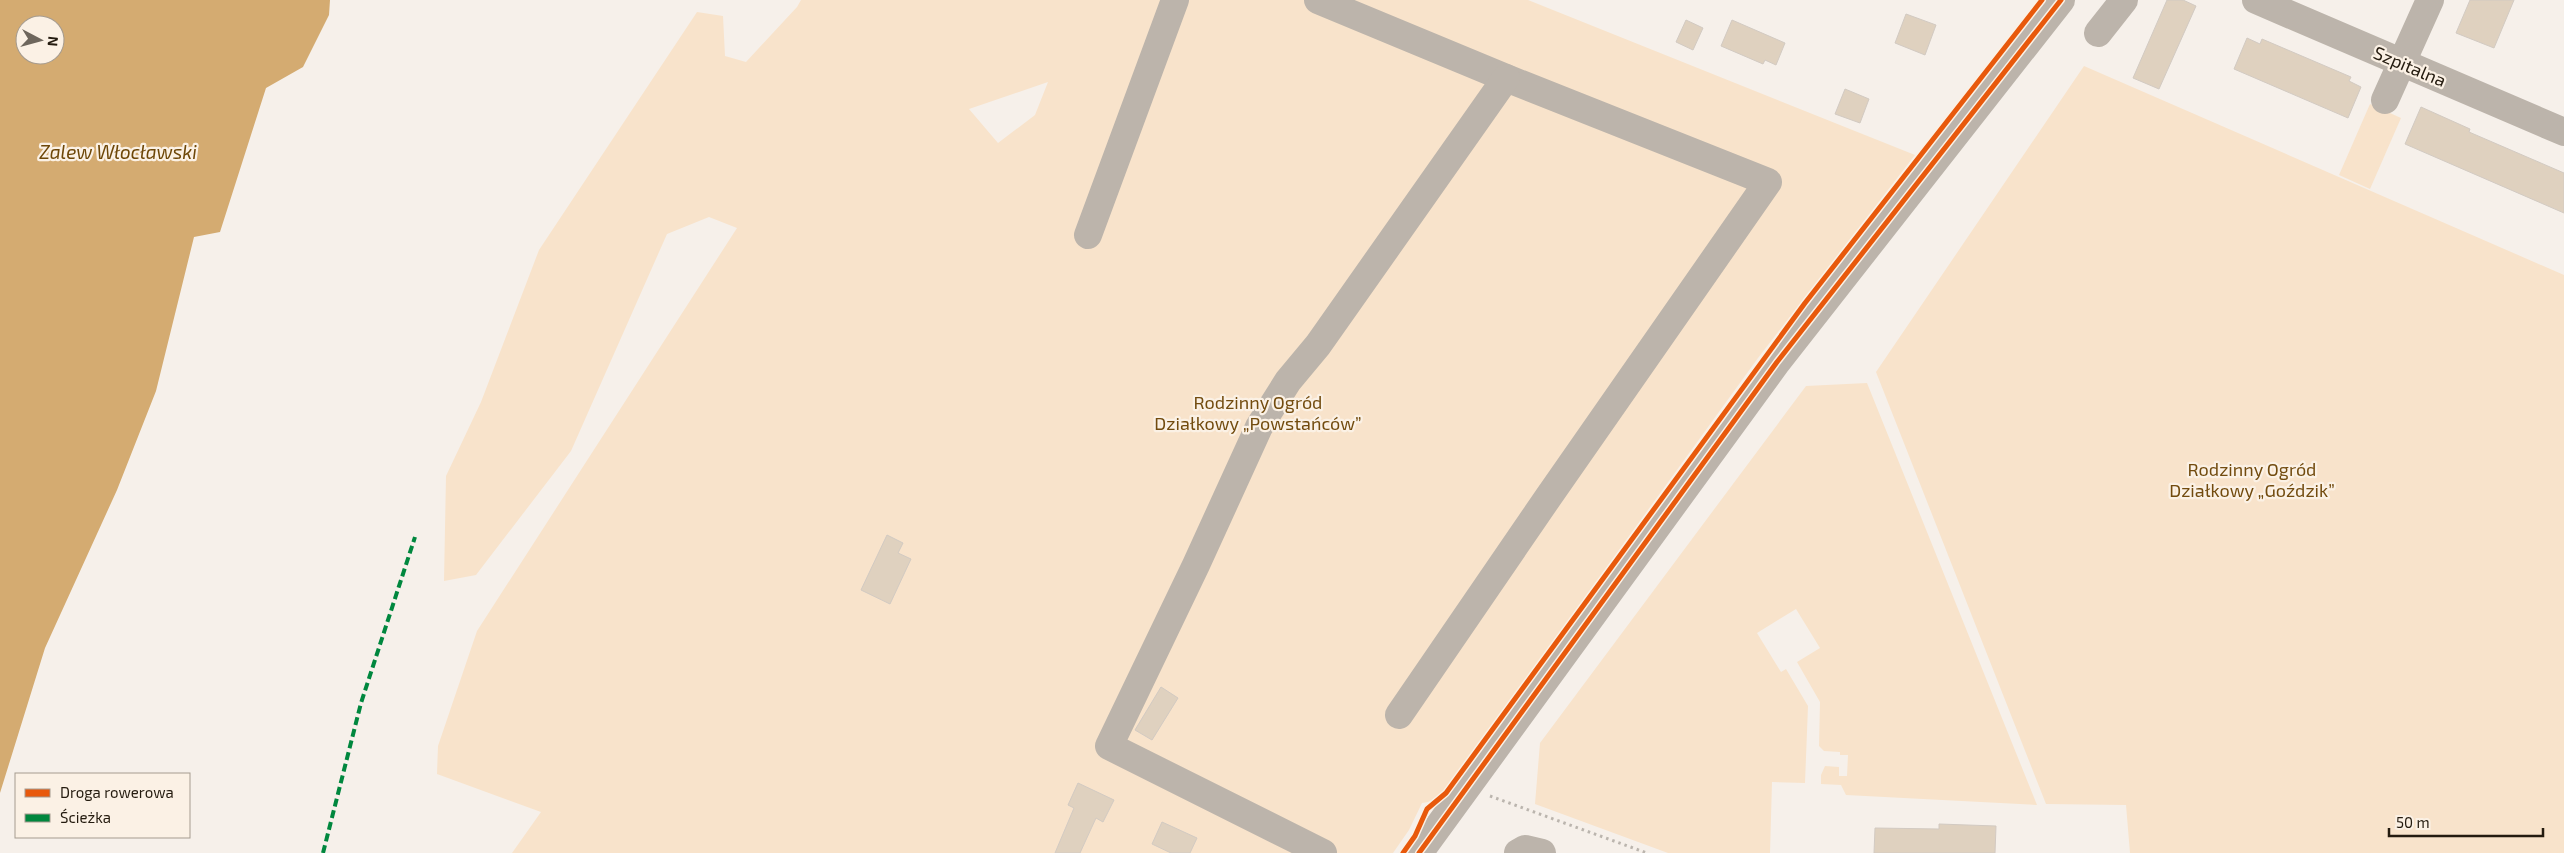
<svg xmlns="http://www.w3.org/2000/svg" width="2564" height="853" viewBox="0 0 2564 853" font-family="'Exo 2',sans-serif">
<style>
.green{fill:#f8e3cb;fill-rule:evenodd}
.water{fill:#d4ab71;fill-rule:evenodd}
.building{fill:#dfd1bf;stroke:#d2cac2}
.lines{fill:none;stroke-linecap:round;stroke-linejoin:round}
.path{stroke:#bbb5ae;stroke-width:3;stroke-dasharray:2.5 4;stroke-linecap:butt}
.minor{stroke:#bcb4ab;stroke-width:28}
.quiet{stroke:#00873e;stroke-width:4;stroke-dasharray:8 4;stroke-linecap:butt}
.cycleway-casing{stroke:#fbf1e5;stroke-width:8}
.cycleway{stroke:#e8590c;stroke-width:5}
.labels{text-anchor:middle;dominant-baseline:central;stroke-width:4.5;stroke-linejoin:round;paint-order:stroke}
.street-label{font-size:18px;fill:#241b0f;stroke:#fbf1e5}
.park-label{font-size:18px;fill:#724b0e;stroke:#fbf1e5}
.water-label{font-size:19px;font-style:italic;fill:#6e4708;stroke:#fbf1e5}
</style>
<rect width="100%" height="100%" fill="#f6f0ea"/>
<g class="green">
<path d="M801,0H1528L1915,155L1758,358L1443,793L1428,802L1422,803L1409,830L1393,853H512L541,812L437,774L438,746L477,631L737,228L709,217L667,234L571,451L476,575L444,581L446,476L481,402L539,250L697,12L723,16L725,56L746,62L797,7ZM1048,82L1035,115L998,143L969,109Z"/>
<path d="M2084,66L2564,275V853H2130L2126,805L2046,804L1876,372Z"/>
<path d="M2370,104L2401,118L2370,189L2339,175Z"/>
<path d="M1867,383L2037,805L1846,795L1841,785L1821,784V775L1825,766L1839,767V776H1847L1848,755H1840V752L1824,751L1819,746L1820,702L1797,662L1820,648L1796,609L1757,633L1781,672L1786,669L1808,706L1805,783L1772,782L1770,853H1668L1535,804L1540,743L1806,386Z"/>
</g>
<path class="water" d="M0,0H330L329,15L303,67L266,88L220,232L194,237L156,391L117,490L45,648L0,793ZM25,25H55V55H25Z"/>
<g class="building">
<path d="M2167,0H2183L2196,6L2159,89L2133,78Z"/>
<path d="M2470,0H2514L2494,48L2456,33Z"/>
<path d="M1906,14L1936,25L1925,55L1895,43Z"/>
<path d="M1686,20L1703,28L1693,50L1676,42Z"/>
<path d="M1732,20L1785,43L1776,65L1765,60L1763,64L1721,46Z"/>
<path d="M2247,38L2260,44L2262,39L2351,77L2349,81L2361,87L2348,118L2234,69Z"/>
<path d="M1845,89L1869,99L1860,123L1835,114Z"/>
<path d="M2421,107L2470,129L2469,132L2564,173V213L2405,144Z"/>
<path d="M887,535L903,543L898,553L911,559L890,604L861,590Z"/>
<path d="M1161,687L1178,698L1152,740L1135,730Z"/>
<path d="M1078,783L1114,800L1103,822L1096,818L1080,853H1055L1074,808L1068,805Z"/>
<path d="M1162,822L1197,838L1190,853H1171L1152,844Z"/>
<path d="M1939,824L1996,826L1995,853H1874L1875,828L1939,829Z"/>
</g>
<g class="lines">
<path class="path" d="M1490,796L1647,853"/>
<g class="minor">
<path d="M1318,0L1506,78L1768,182L1547,499L1399,715"/>
<path d="M2256,0L2564,132"/>
<path d="M2098,33L2124,0"/>
<path d="M2385,100L2430,0"/>
<path d="M1088,235L1175,0"/>
<path d="M1323,853L1109,746L1196,565L1259,427L1288,381L1318,345L1506,78"/>
<path d="M1419,853L1777,362L2061,0"/>
<path d="M1518,853L1525,849L1542,853"/>
</g>
<path class="quiet" d="M323,853L361,703L415,537"/>
<g class="cycleway-casing">
<g id="cycleway">
<path d="M1403,853L1415,836L1427,809L1446,793L1805,303L2042,0"/>
<path d="M1419,853L1777,362L2061,0"/>
</g>
</g>
<use href="#cycleway" class="cycleway"/>
</g>
<g class="labels">
<g class="street-label">
<text transform="translate(2410 66) rotate(23)">Szpitalna</text>
</g>
<g class="park-label">
<text x="1258" y="402">Rodzinny Ogród<tspan x="1258" dy="21">Działkowy „Powstańców”</tspan></text>
<text x="2252" y="469">Rodzinny Ogród<tspan x="2252" dy="21">Działkowy „Goździk”</tspan></text>
</g>
<g class="water-label">
<text x="118" y="151">Zalew Włocławski</text>
</g>
</g>
<rect x="15" y="773" width="175" height="65" fill="#fbf1e5" stroke="#a59b8f"/>
<rect x="25" y="789" width="25" height="8" fill="#e8590c" stroke="#a59b8f"/>
<text x="60" y="798" font-size="15" fill="#241b0f">Droga rowerowa</text>
<rect x="25" y="814" width="25" height="8" fill="#00873e" stroke="#a59b8f"/>
<text x="60" y="823" font-size="15" fill="#241b0f">Ścieżka</text>
<g transform="translate(40 40) rotate(96)"><circle r="24" fill="#fbf1e5" stroke="#a59b8f"/>
<path d="M0-4L9 19L0 12L-9 19Z" fill="#6e665c"/>
<text y="-8" font-size="14" font-weight="bold" text-anchor="middle" fill="#241b0f">N</text>
</g>
<path d="M2389 828v8h154v-8" fill="none" stroke="#241b0f" stroke-width="2.5"/>
<text x="2396" y="828" font-size="15" fill="#241b0f" stroke="#fbf1e5" stroke-width="4" paint-order="stroke">50 m</text>
</svg>
